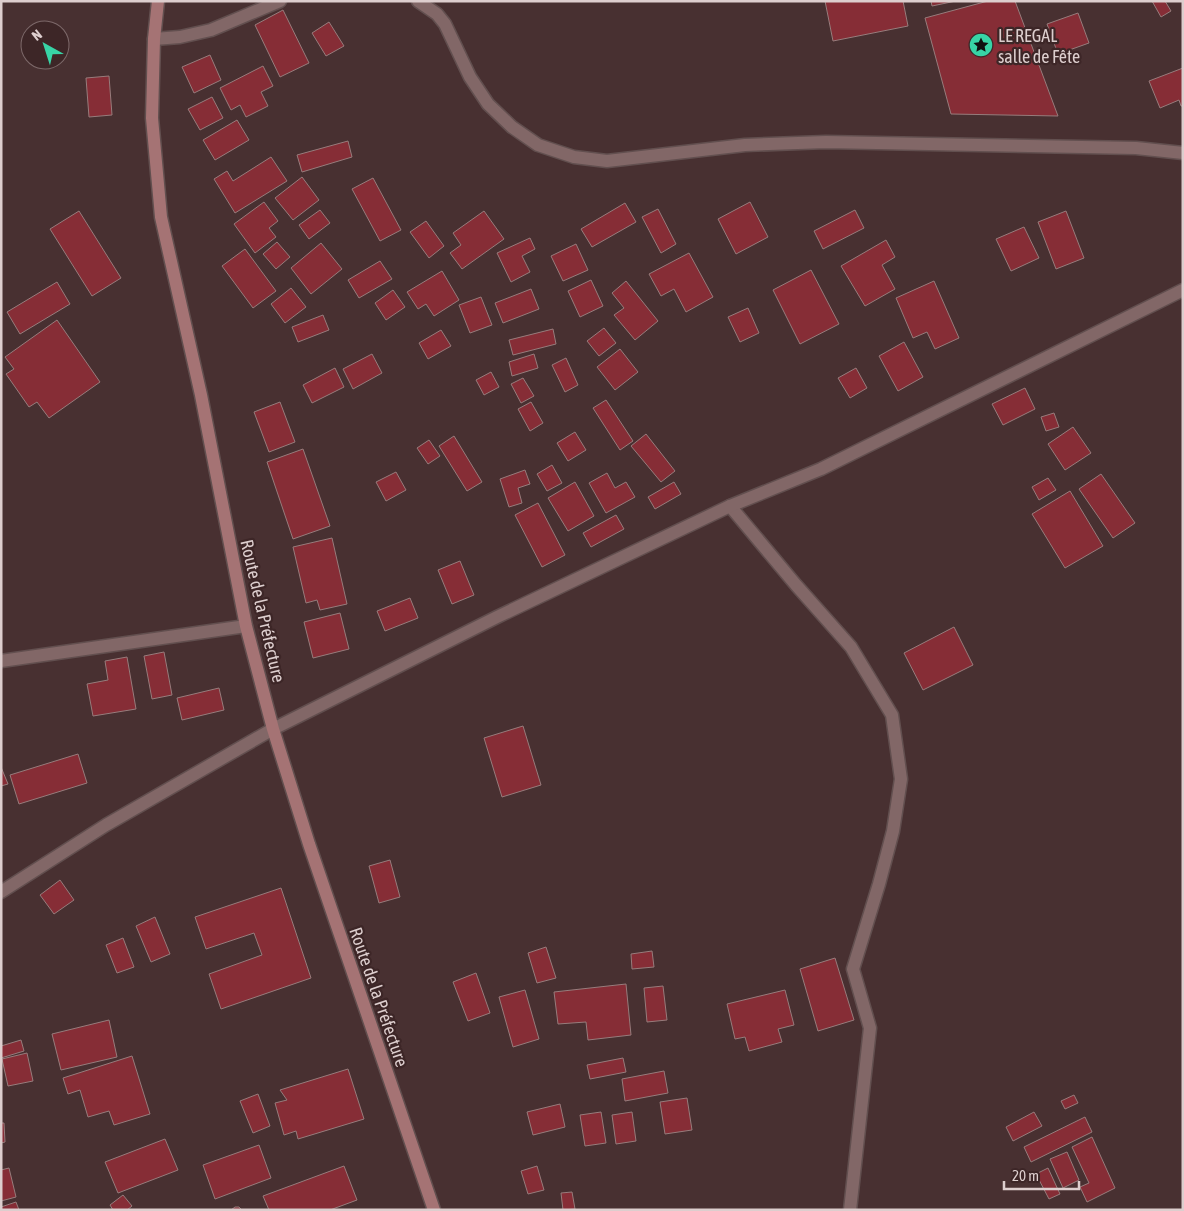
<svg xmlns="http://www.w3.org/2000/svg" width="1184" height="1211" viewBox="0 0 1184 1211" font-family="'Asap Condensed',sans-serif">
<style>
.building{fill:#862d36;stroke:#977c7c}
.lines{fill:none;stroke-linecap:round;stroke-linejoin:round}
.street-casing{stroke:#624f4f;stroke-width:15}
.secondary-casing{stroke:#624f4f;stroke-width:15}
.street{stroke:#826767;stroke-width:12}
.secondary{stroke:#a57374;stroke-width:12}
.labels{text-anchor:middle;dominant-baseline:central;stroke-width:4.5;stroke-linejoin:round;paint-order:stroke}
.poi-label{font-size:18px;fill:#ddcece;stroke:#3d2627;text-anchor:start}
.street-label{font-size:18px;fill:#ddcece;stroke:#3d2627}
</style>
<rect width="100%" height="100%" fill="#483031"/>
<g class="building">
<path d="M825,1H903L908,26L833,41Z"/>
<path d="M931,1H956L932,6Z"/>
<path d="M988,1H1015L1058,116L951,114L925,18Z"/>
<path d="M1152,1H1165L1171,11L1161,17Z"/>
<path d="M283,10L309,63L280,77L255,25Z"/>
<path d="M1078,13L1089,43L1058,54L1047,24Z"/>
<path d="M329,22L344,46L326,56L312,33Z"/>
<path d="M210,55L221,80L194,93L182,67Z"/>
<path d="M263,66L273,86L261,92L268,106L246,117L240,105L231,110L220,88Z"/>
<path d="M1183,68V106H1181L1179,100L1160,108L1149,81Z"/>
<path d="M109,76L112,115L89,117L86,78Z"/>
<path d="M212,97L223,118L200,130L188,109Z"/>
<path d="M237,120L249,140L215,160L203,140Z"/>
<path d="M348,141L352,157L302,172L297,155Z"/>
<path d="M271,157L287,181L235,213L214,179L227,171L233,181Z"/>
<path d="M302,177L319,200L293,220L275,198Z"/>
<path d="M373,178L401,230L380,241L352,189Z"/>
<path d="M264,202L278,221L269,228L276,237L255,253L234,224Z"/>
<path d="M750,202L768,237L736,254L718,219Z"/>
<path d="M625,203L636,222L592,247L581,229Z"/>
<path d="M658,209L676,244L661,253L642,217Z"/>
<path d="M320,210L330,223L309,239L299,225Z"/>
<path d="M855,210L864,228L823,249L814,231Z"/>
<path d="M79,211L121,278L92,296L50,229Z"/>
<path d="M484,211L504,239L462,269L450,253L461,245L453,233Z"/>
<path d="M1066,211L1084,258L1056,269L1038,222Z"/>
<path d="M426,221L444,246L429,258L410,232Z"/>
<path d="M1024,227L1039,258L1011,271L996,239Z"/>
<path d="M530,238L535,249L522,256L530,272L511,282L497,253Z"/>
<path d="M886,240L895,257L882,265L895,289L865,306L841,266Z"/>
<path d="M277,242L290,257L276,269L263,254Z"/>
<path d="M321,243L342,269L311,294L291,268Z"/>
<path d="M576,244L588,270L563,281L551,256Z"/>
<path d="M245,249L276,291L253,308L222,266Z"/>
<path d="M689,253L713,297L686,312L674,289L661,296L649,274Z"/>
<path d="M380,261L392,279L359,298L348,280Z"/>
<path d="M811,270L839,324L800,344L773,290Z"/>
<path d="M442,271L459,300L434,316L426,304L418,309L407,292Z"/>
<path d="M591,280L603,306L580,317L568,291Z"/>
<path d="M626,281L658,321L635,340L614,315L624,308L612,293Z"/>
<path d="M934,281L959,338L935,349L927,332L913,338L896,298Z"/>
<path d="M57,282L70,304L20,334L7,312Z"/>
<path d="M291,288L306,307L285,323L271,304Z"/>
<path d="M531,289L539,309L503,323L495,303Z"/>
<path d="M393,290L405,307L386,320L375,303Z"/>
<path d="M481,297L492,325L470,333L459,305Z"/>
<path d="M748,308L759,333L740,342L728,317Z"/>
<path d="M323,315L329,330L298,342L292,327Z"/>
<path d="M57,320L100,382L49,418L37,402L29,407L6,374L14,369L5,357Z"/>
<path d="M604,328L616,343L599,356L587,341Z"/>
<path d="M553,329L556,344L513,355L509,340Z"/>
<path d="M441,330L451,346L428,359L419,343Z"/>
<path d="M904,342L923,377L898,391L879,356Z"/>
<path d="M620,349L638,372L615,390L597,367Z"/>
<path d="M372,354L382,373L353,389L343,369Z"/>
<path d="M534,354L538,368L512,376L509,362Z"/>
<path d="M566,358L578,385L565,392L552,365Z"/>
<path d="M335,368L344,387L312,403L303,385Z"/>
<path d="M856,368L867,388L850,398L838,378Z"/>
<path d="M491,372L499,387L484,395L476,380Z"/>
<path d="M523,378L534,396L521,403L511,384Z"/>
<path d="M1025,388L1035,409L1003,425L992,404Z"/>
<path d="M606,400L633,441L620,450L593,408Z"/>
<path d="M280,402L295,442L269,452L254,412Z"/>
<path d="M531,402L543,423L530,431L518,409Z"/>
<path d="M1054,413L1059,427L1046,431L1041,417Z"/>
<path d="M1073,427L1091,453L1065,470L1048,444Z"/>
<path d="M575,432L586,450L568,461L557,443Z"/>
<path d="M646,434L675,471L661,482L631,446Z"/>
<path d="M454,436L482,482L467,491L439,446Z"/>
<path d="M429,440L440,456L428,464L417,448Z"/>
<path d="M303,449L330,526L293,539L267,462Z"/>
<path d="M552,465L562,483L547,491L537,474Z"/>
<path d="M525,470L530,484L518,488L522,503L509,507L500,479Z"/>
<path d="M396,472L406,490L386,501L376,482Z"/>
<path d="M607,473L615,488L626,482L635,497L606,513L589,483Z"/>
<path d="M1101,474L1135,523L1113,538L1079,489Z"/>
<path d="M1048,478L1056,490L1039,500L1032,487Z"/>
<path d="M575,482L594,516L568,531L548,498Z"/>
<path d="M674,482L681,494L655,509L648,497Z"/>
<path d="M1070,491L1103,546L1065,568L1032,514Z"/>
<path d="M538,503L565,555L542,567L515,515Z"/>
<path d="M616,515L624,529L591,547L583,533Z"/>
<path d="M332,538L347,604L320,610L317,600L306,603L293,547Z"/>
<path d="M460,561L474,595L452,604L438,570Z"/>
<path d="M410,598L418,618L385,631L377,611Z"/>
<path d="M340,613L349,649L313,658L304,622Z"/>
<path d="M954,627L973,665L923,690L904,653Z"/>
<path d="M164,652L172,695L152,699L144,656Z"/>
<path d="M127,657L136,709L93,716L87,684L108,680L105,661Z"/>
<path d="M219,688L224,710L182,720L177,698Z"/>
<path d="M523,726L541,785L502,797L484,738Z"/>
<path d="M78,754L87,783L19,804L10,775Z"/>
<path d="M1,767L8,784L1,786Z"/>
<path d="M390,860L400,897L379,903L369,866Z"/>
<path d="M60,880L74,900L54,914L40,895Z"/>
<path d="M281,888L311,978L221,1009L209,974L262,955L254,933L206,949L195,917Z"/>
<path d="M155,917L170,954L151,962L136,926Z"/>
<path d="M123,938L134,967L117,973L106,945Z"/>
<path d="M546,947L556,978L537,983L528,953Z"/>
<path d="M652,951L654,967L632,969L631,954Z"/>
<path d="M835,958L854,1020L818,1031L800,969Z"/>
<path d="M476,973L490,1013L468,1021L453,982Z"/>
<path d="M626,984L631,1035L588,1040L586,1022L558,1024L554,992Z"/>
<path d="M663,986L667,1020L647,1022L644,988Z"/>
<path d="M525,990L539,1039L513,1047L499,997Z"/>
<path d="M785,990L794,1025L778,1029L782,1042L749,1051L745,1037L735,1039L727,1004Z"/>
<path d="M109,1020L117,1057L61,1070L52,1034Z"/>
<path d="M21,1040L24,1051L1,1058V1046Z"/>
<path d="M27,1053L33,1081L8,1086L2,1059Z"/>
<path d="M132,1056L150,1114L114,1125L109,1111L88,1117L80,1090L68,1094L63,1078Z"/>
<path d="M623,1058L626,1072L590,1079L587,1065Z"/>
<path d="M348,1069L364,1119L298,1139L296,1131L284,1135L275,1103L287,1100L280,1090Z"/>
<path d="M664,1071L668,1093L625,1101L622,1079Z"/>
<path d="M258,1094L270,1126L253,1133L240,1101Z"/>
<path d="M1074,1095L1078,1103L1065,1109L1061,1101Z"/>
<path d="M687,1098L692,1130L665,1134L660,1102Z"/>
<path d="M560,1104L565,1127L533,1135L527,1112Z"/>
<path d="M601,1112L606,1143L585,1146L580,1115Z"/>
<path d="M632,1112L636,1141L616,1144L612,1115Z"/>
<path d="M1034,1112L1042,1126L1013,1141L1006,1127Z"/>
<path d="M1085,1117L1092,1132L1031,1162L1024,1147Z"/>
<path d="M1,1123H4L5,1142L1,1143Z"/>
<path d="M1092,1137L1115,1188L1087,1202L1080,1187L1089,1183L1072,1147Z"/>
<path d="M165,1139L178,1170L118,1193L105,1162Z"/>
<path d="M259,1145L271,1178L215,1199L203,1165Z"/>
<path d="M1067,1152L1079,1180L1063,1188L1050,1159Z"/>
<path d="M344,1166L357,1200L330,1210H269L263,1196Z"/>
<path d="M537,1166L544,1190L528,1194L521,1171Z"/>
<path d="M9,1168L16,1197L1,1201V1170Z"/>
<path d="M1048,1168L1060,1194L1049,1199L1036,1174Z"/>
<path d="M572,1192L575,1209L563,1210L561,1193Z"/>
<path d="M123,1195L132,1206L127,1210H113L110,1205Z"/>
<path d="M16,1202L19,1210H1V1207Z"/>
<path d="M235,1207H239L242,1210H231Z"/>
</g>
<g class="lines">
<g class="street-casing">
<g id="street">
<path d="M418,1L437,14L445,24L470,77L488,104L512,127L538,145L574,157L607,161L745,145L826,142L1136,148L1183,153"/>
<path d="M154,39L180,37L211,30L280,1"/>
<path d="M730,506L796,585L851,647L892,715L901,779L893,831L879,884L853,969L870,1028L850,1210"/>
<path d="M1,661L246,626"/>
<path d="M1,892L106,825L273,729L497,617L730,506L821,469L1183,290"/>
</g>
</g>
<g class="secondary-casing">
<path id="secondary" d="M158,1L154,39L152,118L161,217L201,395L246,626L273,729L309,844L434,1210"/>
</g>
<use href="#street" class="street"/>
<use href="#secondary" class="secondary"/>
</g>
<defs>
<g id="sight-disc" transform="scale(1.25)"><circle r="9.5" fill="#38d4a6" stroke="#3d2627"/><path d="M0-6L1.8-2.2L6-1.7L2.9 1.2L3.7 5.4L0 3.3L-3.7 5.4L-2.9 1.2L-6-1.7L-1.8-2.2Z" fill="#111"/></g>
</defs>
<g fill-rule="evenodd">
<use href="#sight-disc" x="981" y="45"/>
</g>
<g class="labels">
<g class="poi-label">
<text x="998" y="35">LE REGAL<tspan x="998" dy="21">salle de Fête</tspan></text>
</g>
<g class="street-label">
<text transform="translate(263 611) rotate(77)">Route de la Préfecture</text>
<text transform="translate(379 997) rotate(71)">Route de la Préfecture</text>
</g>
</g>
<rect width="1184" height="1211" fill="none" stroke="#ddcece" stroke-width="5"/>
<g transform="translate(45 45) rotate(321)"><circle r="24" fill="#3d2627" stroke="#7d696a"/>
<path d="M0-4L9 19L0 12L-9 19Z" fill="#38d4a6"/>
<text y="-8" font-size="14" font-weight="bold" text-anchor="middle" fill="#ddcece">N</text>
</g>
<path d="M1004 1181v8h75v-8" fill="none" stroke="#ddcece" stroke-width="2.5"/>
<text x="1012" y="1181" font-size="15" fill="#ddcece" stroke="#3d2627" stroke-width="4" paint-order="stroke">20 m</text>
</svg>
